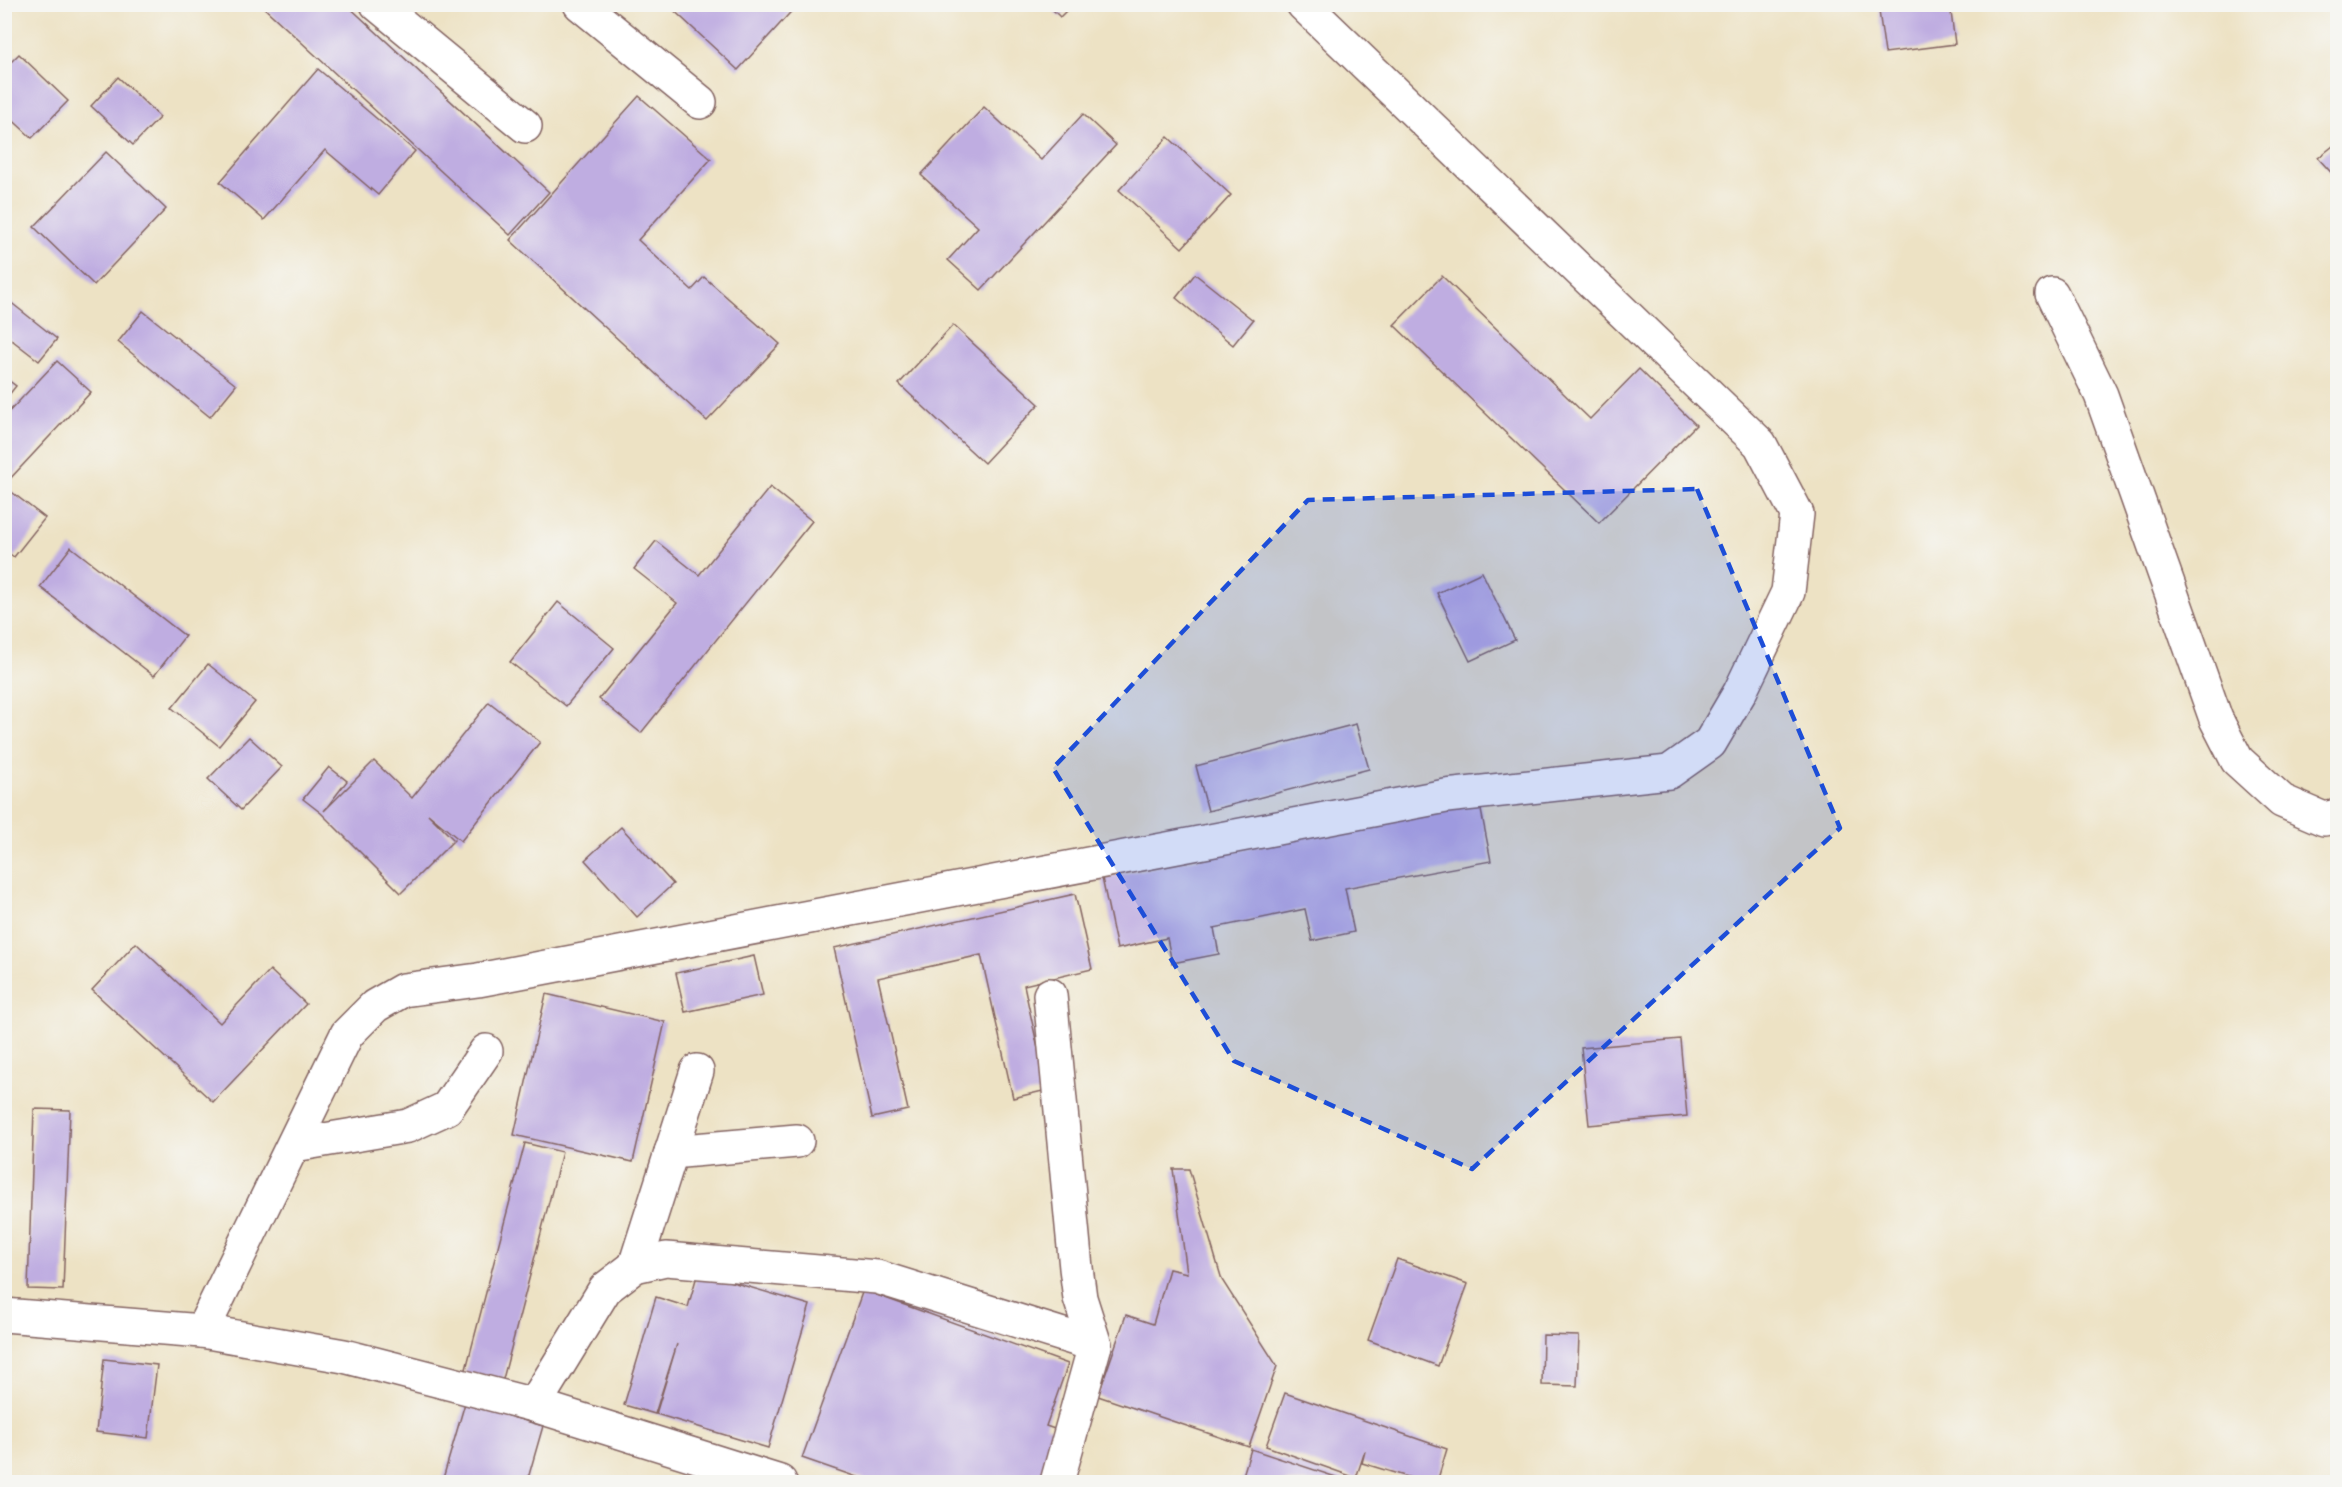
<svg xmlns="http://www.w3.org/2000/svg" width="2342" height="1487" viewBox="0 0 2342 1487" font-family="'IM FELL Great Primer',serif">
<style>
.building{fill:#bfade1}
.lines{fill:none;stroke-linecap:round;stroke-linejoin:round}
.minor-casing{stroke:#836361;stroke-width:36}
.minor{stroke:#fff;stroke-width:33}
.marked{fill:#1d4ed8;fill-opacity:0.2;stroke:#1d4ed8;stroke-width:4.5;stroke-dasharray:12 8;stroke-linejoin:round}
</style>
<rect width="100%" height="100%" fill="#f6f6f2"/>
<filter id="ink" filterUnits="userSpaceOnUse"><feTurbulence type="fractalNoise" baseFrequency=".0167" numOctaves="2"/><feDisplacementMap in="SourceGraphic" scale="12" xChannelSelector="R" yChannelSelector="G"/><feConvolveMatrix kernelMatrix="1 2 1 2 8 2 1 2 1" color-interpolation-filters="sRGB"/></filter>
<filter id="wash" filterUnits="userSpaceOnUse"><feTurbulence type="fractalNoise" baseFrequency=".008" numOctaves="4" result="noise"/><feDisplacementMap in="SourceGraphic" scale="24" xChannelSelector="R" yChannelSelector="G"/><feGaussianBlur stdDeviation="1.35" result="paint"/><feColorMatrix in="noise" values="0 0 0 0 0 0 0 0 0 0 0 0 0 0 0 0 0 1.4 0 .05"/><feComposite in="paint" operator="in"/></filter>
<g filter="url(#wash)">
<rect width="100%" height="100%" fill="#ede2c4"/>
<g id="blocks">
<g class="building">
<path d="M260,4H346L549,192L510,235Z"/>
<path d="M667,4H798L738,70Z"/>
<path d="M1047,4H1073L1060,17Z"/>
<path d="M1878,4H1950L1955,44L1885,53Z"/>
<path d="M19,54L68,101L32,138L4,112V69Z"/>
<path d="M318,69L415,151L378,195L325,150L264,220L220,182Z"/>
<path d="M118,77L160,117L133,145L91,106Z"/>
<path d="M639,96L711,159L638,240L692,290L704,277L780,344L707,421L510,240Z"/>
<path d="M984,107L1041,160L1083,114L1116,145L981,290L948,260L978,227L921,175Z"/>
<path d="M1168,137L1231,195L1182,248L1119,190Z"/>
<path d="M2338,142V180L2318,158Z"/>
<path d="M106,152L166,209L94,285L34,227Z"/>
<path d="M1195,274L1253,320L1233,345L1176,298Z"/>
<path d="M1442,276L1590,419L1639,369L1696,425L1599,523L1394,325Z"/>
<path d="M4,297L57,339L39,361L4,334Z"/>
<path d="M143,311L236,385L210,417L118,342Z"/>
<path d="M953,325L1039,404L984,463L899,384Z"/>
<path d="M57,361L91,392L7,482L4,480V417Z"/>
<path d="M4,377L16,386L4,401Z"/>
<path d="M4,486L45,518L14,557L4,550Z"/>
<path d="M770,487L812,521L641,733L599,699L677,603L634,569L656,541L699,575Z"/>
<path d="M71,547L185,636L154,676L40,587Z"/>
<path d="M1482,572L1515,640L1470,661L1437,593Z"/>
<path d="M558,602L614,648L566,706L510,662Z"/>
<path d="M208,664L255,702L219,746L172,708Z"/>
<path d="M489,702L540,742L461,841L428,814L454,840L401,893L321,813L303,799L329,767L347,781L324,811L374,761L412,798Z"/>
<path d="M1356,724L1369,769L1208,811L1196,766Z"/>
<path d="M249,737L282,767L241,810L208,779Z"/>
<path d="M1479,800L1491,861L1345,888L1354,932L1312,941L1305,909L1214,928L1219,954L1172,963L1167,938L1117,949L1102,878Z"/>
<path d="M621,827L673,884L637,917L585,860Z"/>
<path d="M1075,894L1092,969L1024,985L1047,1090L1013,1098L981,955L878,978L908,1110L872,1118L834,948Z"/>
<path d="M136,943L220,1023L270,970L306,1004L213,1102L92,990Z"/>
<path d="M754,956L763,995L685,1012L676,973Z"/>
<path d="M546,994L665,1022L633,1162L514,1135Z"/>
<path d="M1680,1039L1687,1116L1589,1125L1581,1048Z"/>
<path d="M34,1109L70,1110L63,1290L28,1289Z"/>
<path d="M525,1143L562,1152L502,1383L465,1373Z"/>
<path d="M1173,1169H1189L1222,1280L1277,1366L1249,1447L1098,1396L1126,1315L1153,1324L1169,1269L1187,1273Z"/>
<path d="M1397,1259L1468,1284L1438,1366L1368,1340Z"/>
<path d="M698,1272L810,1305L768,1448L656,1414L677,1344L655,1414L624,1405L656,1297L688,1307Z"/>
<path d="M863,1290L1068,1364L1046,1426L1063,1432L1045,1482H871L802,1458Z"/>
<path d="M1543,1335L1579,1336L1577,1386L1542,1385Z"/>
<path d="M104,1359L157,1365L148,1438L96,1432Z"/>
<path d="M1285,1393L1447,1449L1437,1482H1424L1362,1463L1365,1451L1356,1478L1266,1446Z"/>
<path d="M465,1403L543,1426L527,1482H442Z"/>
<path d="M1251,1449L1351,1482H1241Z"/>
</g>
</g>
</g>
<g filter="url(#ink)">
<use href="#blocks" fill-opacity="0" stroke="#836361" stroke-width="1.5"/>
<g class="lines">
<g class="minor-casing">
<g id="minor">
<path d="M377,4L525,126"/>
<path d="M580,4L700,102"/>
<path d="M2052,294L2101,395L2216,719L2237,760L2282,801L2324,819L2338,816"/>
<path d="M1050,995L1076,1268L1080,1298L1095,1345L1057,1482"/>
<path d="M294,1145L408,1126L447,1108L486,1051"/>
<path d="M671,1152L797,1141"/>
<path d="M635,1266L697,1071"/>
<path d="M4,1315L202,1331L347,1034L375,1006L403,990L478,980L1446,796L1669,772L1710,743L1740,692L1788,592L1797,514L1760,444L1303,4"/>
<path d="M202,1331L344,1356L534,1405L780,1482"/>
<path d="M534,1405L605,1289L635,1266L666,1259L877,1277L1095,1345"/>
</g>
</g>
<use href="#minor" class="minor"/>
</g>
</g>
<path class="marked" d="M1697,489L1840,828L1472,1169L1234,1061L1053,768L1308,500Z"/>
<rect width="2342" height="1487" fill="none" stroke="#f6f6f2" stroke-width="24"/>
</svg>
